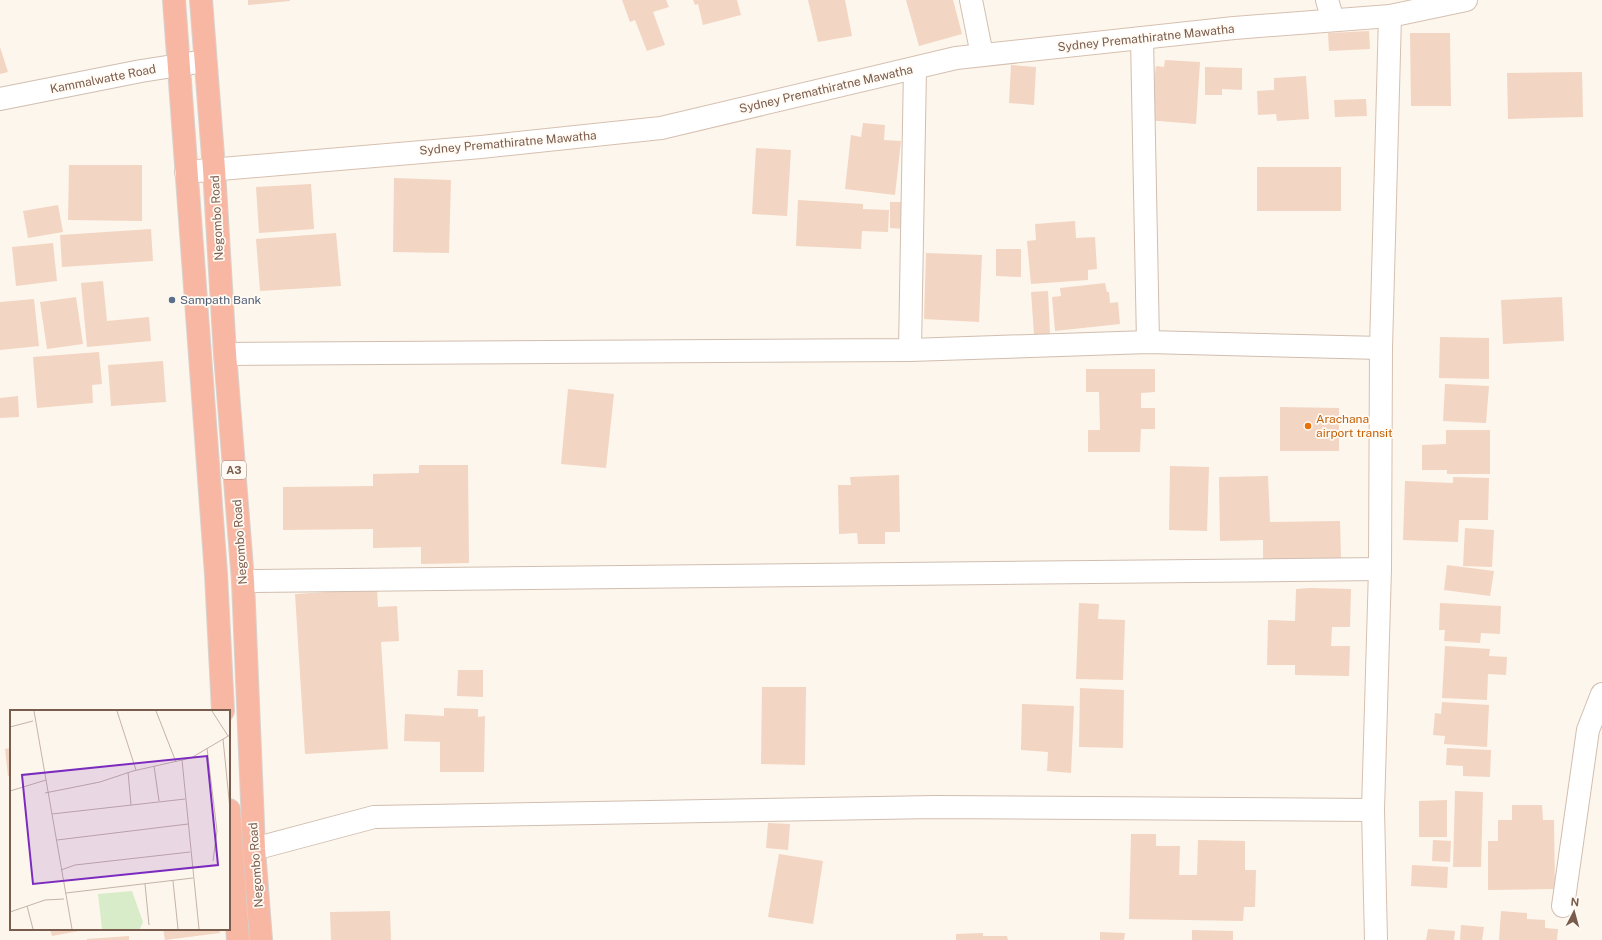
<svg xmlns="http://www.w3.org/2000/svg" width="1602" height="940" viewBox="0 0 1602 940" font-family="'Public Sans',sans-serif">
<style>
.building{fill:#f3d5c3}
.lines{fill:none;stroke-linecap:round;stroke-linejoin:round}
.street-casing{stroke:#d1beb0;stroke-width:24}
.secondary-casing{stroke:#d6c0b0;stroke-width:24}
.highway-casing{stroke:#dad1cd;stroke-width:24}
.street{stroke:#fff;stroke-width:22}
.secondary{stroke:#fff;stroke-width:22}
.highway{stroke:#f7b7a3;stroke-width:22}
.service-dot{fill:#5c6f8a;stroke:#fffaf3;stroke-width:1.5}
.food-dot{fill:#e8710a;stroke:#fffaf3;stroke-width:1.5}
.labels{text-anchor:middle;dominant-baseline:central;stroke-width:3.5;stroke-linejoin:round;paint-order:stroke}
.shield{fill:#fffaf3;stroke:#a28b7f;stroke-width:1}
.shield-label{font-size:11px;font-weight:bold;fill:#7a5c4d}
.street-label{font-size:12px;fill:#7a5c4d;stroke:#fffaf3}
.service-label{font-size:12px;fill:#4e5e75;stroke:#fffaf3;text-anchor:start}
.food-label{font-size:12px;fill:#c56008;stroke:#fffaf3;text-anchor:start}
.inset-road{fill:none;stroke:#c5b3a7;stroke-width:1}
.view{fill:#7b2cbf;fill-opacity:0.15;stroke:#7b2cbf;stroke-width:2}
.inset-edge{fill:none;stroke:#7a5c4d;stroke-width:2}
</style>
<rect width="100%" height="100%" fill="#fdf6ec"/>
<g class="building">
<path d="M248,0H290V1L248,5Z"/>
<path d="M622,0H666L669,7L653,12L665,45L647,51L635,20L630,22Z"/>
<path d="M693,0H737L741,15L703,25L698,4L695,5Z"/>
<path d="M808,0H845L852,36L818,42Z"/>
<path d="M906,0H953L962,34L919,46Z"/>
<path d="M1369,31L1370,49L1329,51L1328,33Z"/>
<path d="M1410,33H1450L1451,106H1411Z"/>
<path d="M0,47L8,72L0,74Z"/>
<path d="M1165,60L1200,62L1196,124L1146,120L1149,81H1154L1156,66L1164,67Z"/>
<path d="M1011,65L1036,67L1034,105L1009,103Z"/>
<path d="M1205,67L1242,68V90L1222,89V95H1205Z"/>
<path d="M1582,72L1583,117L1508,119L1507,73Z"/>
<path d="M1306,76L1309,119L1277,121L1276,114L1258,115L1257,91L1274,90V78Z"/>
<path d="M1366,99L1367,116L1335,117L1334,100Z"/>
<path d="M863,123L885,125L884,140L901,141L895,195L845,189L851,135L861,137Z"/>
<path d="M756,148L791,150L787,216L752,214Z"/>
<path d="M69,165H142V221L68,220Z"/>
<rect x="1257" y="167" width="84" height="44"/>
<path d="M394,178L451,180L449,253L393,252Z"/>
<path d="M311,184L314,229L259,233L256,187Z"/>
<path d="M798,200L863,204V209L889,210L888,232L862,231L861,249L796,246Z"/>
<path d="M890,202H906L905,229L890,228Z"/>
<path d="M58,205L63,232L28,238L23,211Z"/>
<path d="M1075,221L1076,238L1095,237L1097,269L1088,270V280L1031,284L1027,241L1036,240L1035,224Z"/>
<path d="M151,229L153,261L62,267L60,235Z"/>
<path d="M336,233L341,286L260,291L256,239Z"/>
<path d="M53,243L57,281L16,286L12,247Z"/>
<path d="M996,249H1021V277L996,276Z"/>
<path d="M926,253L982,255L979,322L924,319Z"/>
<path d="M103,281L107,321L149,317L151,341L87,347L81,283Z"/>
<path d="M1105,283L1107,292H1109L1110,303L1118,302L1120,324L1055,331L1052,297L1061,296L1060,288Z"/>
<path d="M1048,291L1050,334H1034L1031,292Z"/>
<path d="M76,297L83,344L47,349L40,302Z"/>
<path d="M1562,297L1564,341L1503,344L1501,300Z"/>
<path d="M34,299L39,346L0,350V302Z"/>
<path d="M1440,337L1489,338V379L1439,378Z"/>
<path d="M99,352L102,384L92,385L93,403L37,408L33,357Z"/>
<path d="M163,361L166,402L111,406L108,365Z"/>
<path d="M1086,369H1155V392L1141,393V408H1155V429H1141L1140,452H1088V430H1100L1099,392H1086Z"/>
<path d="M1445,384L1489,386L1486,423L1443,421Z"/>
<path d="M568,389L614,394L606,468L561,464Z"/>
<path d="M18,396L19,417L0,418V398Z"/>
<path d="M1280,407L1339,408V451H1280Z"/>
<path d="M1446,430H1490V474H1447V470H1422V445L1446,444Z"/>
<path d="M419,465H468L469,563L421,564V547L373,548V529L283,530V487L373,486V474L419,473Z"/>
<path d="M1170,466L1209,467L1207,531L1169,530Z"/>
<path d="M899,475L900,532H885V544H858L857,533L839,534L838,485H851L850,477Z"/>
<path d="M1268,476L1270,522L1340,521L1341,558L1263,560V540L1220,541L1219,477Z"/>
<path d="M1453,477L1489,478L1488,520H1459L1458,542L1403,540L1405,481L1453,483Z"/>
<path d="M1465,528L1494,530L1492,567L1463,566Z"/>
<path d="M1447,565L1494,571L1490,596L1444,590Z"/>
<path d="M1310,588L1351,589L1350,627H1332L1331,646H1350L1349,676L1295,675V665H1267L1268,620L1295,621L1296,589Z"/>
<path d="M377,589L378,607L397,606L399,641L381,642L388,749L305,754L295,594Z"/>
<path d="M1079,603L1099,604L1098,619L1125,620L1123,680L1076,679Z"/>
<path d="M1440,603L1501,606L1500,634L1481,633L1480,643L1444,641L1445,630H1439Z"/>
<path d="M1445,646L1490,649L1489,656L1507,657L1506,675L1488,674L1487,700L1442,698Z"/>
<path d="M458,670H483V697L457,696Z"/>
<path d="M762,687H806L805,765L761,764Z"/>
<path d="M1080,688L1124,690L1123,748L1079,747Z"/>
<path d="M1442,702L1489,705L1487,747L1444,744L1445,736L1433,735L1435,713L1441,714Z"/>
<path d="M1022,704L1074,706L1071,773L1047,771L1048,752L1021,750Z"/>
<path d="M444,708L478,709V717L485,716L484,772H440V742L404,741L405,714L444,716Z"/>
<path d="M11,748V775L8,776L5,749Z"/>
<path d="M1447,748L1491,750L1490,777L1463,776V766L1446,765Z"/>
<path d="M1455,791L1483,792L1481,867H1453Z"/>
<path d="M1447,800V837H1419V801Z"/>
<path d="M1512,805H1542L1543,820H1554L1555,889L1488,890V841H1498V820H1512Z"/>
<path d="M768,823L790,824L788,850L766,848Z"/>
<path d="M1131,834H1156V846H1180L1179,875H1197L1198,840L1245,841V870H1256L1255,907H1244L1243,921L1129,919Z"/>
<path d="M1433,840L1451,841L1450,862L1432,861Z"/>
<path d="M779,854L823,861L813,924L768,917Z"/>
<path d="M1412,865L1448,867L1447,888L1411,886Z"/>
<path d="M390,911L391,940H331L330,912Z"/>
<path d="M1501,911L1527,913V919L1545,920V928L1558,929L1557,940H1499Z"/>
<path d="M1461,925L1484,927L1482,940H1460Z"/>
<path d="M50,929H84V930L52,936Z"/>
<path d="M163,929H219L220,933L165,940Z"/>
<path d="M1428,929L1455,931L1454,940H1426Z"/>
<path d="M1192,930L1233,931V940H1192Z"/>
<path d="M1100,932L1125,933L1124,940H1100Z"/>
<path d="M983,933V936H1007L1008,940H956V934Z"/>
<path d="M129,936V940H87V939Z"/>
</g>
<g class="lines">
<g class="street-casing">
<g id="street">
<path d="M971,0L982,55"/>
<path d="M1327,0L1333,20"/>
<path d="M1142,38L1148,342"/>
<path d="M0,99L141,71L205,61"/>
<path d="M910,350L915,68"/>
<path d="M225,354L910,350L1148,342L1381,348"/>
<path d="M243,581L1380,569"/>
<path d="M254,849L374,817L935,807L1373,810"/>
<path d="M1563,906L1588,730L1602,694"/>
</g>
</g>
<g class="secondary-casing">
<g id="secondary">
<path d="M186,172L481,147L661,128L956,58L1234,28L1390,16L1466,0"/>
<path d="M1376,940L1373,810L1380,569L1381,348L1390,16"/>
</g>
</g>
<g class="highway-casing">
<g id="highway">
<path d="M174,0L216,574L223,711"/>
<path d="M201,0L214,169L225,354L243,581L254,849L261,940"/>
<path d="M229,810L238,940"/>
</g>
</g>
<use href="#street" class="street"/>
<use href="#secondary" class="secondary"/>
<use href="#highway" class="highway"/>
</g>
<circle class="service-dot" cx="172" cy="300" r="4"/>
<circle class="food-dot" cx="1308" cy="426" r="4"/>
<g class="labels">
<rect class="shield" x="222" y="461" width="24" height="18" rx="3"/>
<g class="shield-label">
<text x="234" y="470">A3</text>
</g>
<g class="street-label">
<text transform="translate(1146 38) rotate(-6)">Sydney Premathiratne Mawatha</text>
<text transform="translate(103 79) rotate(-11)">Kammalwatte Road</text>
<text transform="translate(826 89) rotate(-13)">Sydney Premathiratne Mawatha</text>
<text transform="translate(508 143) rotate(-5)">Sydney Premathiratne Mawatha</text>
<text transform="translate(217 218) rotate(-93)">Negombo Road</text>
<text transform="translate(240 542) rotate(-94)">Negombo Road</text>
<text transform="translate(256 865) rotate(-94)">Negombo Road</text>
</g>
<g class="service-label">
<text x="180" y="300">Sampath Bank</text>
</g>
<g class="food-label">
<text x="1316" y="419">Arachana<tspan x="1316" dy="14">airport transit</tspan></text>
</g>
</g>
<g transform="translate(10 710)">
<rect width="220" height="220" fill="#fdf6ec"/>
<path d="M122,181L133,212L130,219H92L88,184Z" fill="#d8ecc9"/>
<path class="inset-road" d="M24,1L62,219M107,1L126,60M146,1L166,52M202,1L218,26M0,17L23,11M213,29L220,99M197,38L207,121L203,151M172,50L189,219M144,56L149,91M118,62L121,95M0,81L36,70M35,83L90,72L123,61L181,48L220,25M42,104L175,89M47,130L178,114M51,160L65,155L180,142M163,171L168,219M135,174L139,215M56,183L183,168M17,196L23,219M0,202L35,190L54,189"/>
<path class="view" d="M197,46L208,155L23,174L12,65Z"/>
<rect width="220" height="220" class="inset-edge"/>
</g>
<g transform="translate(1574 912) rotate(6)" stroke="#fffaf3" stroke-width="3" paint-order="stroke">
<path d="M0-3L7 15L0 10L-7 15Z" fill="#7a5c4d"/>
<text y="-6" font-size="11" font-weight="bold" text-anchor="middle" fill="#7a5c4d">N</text>
</g>
</svg>
